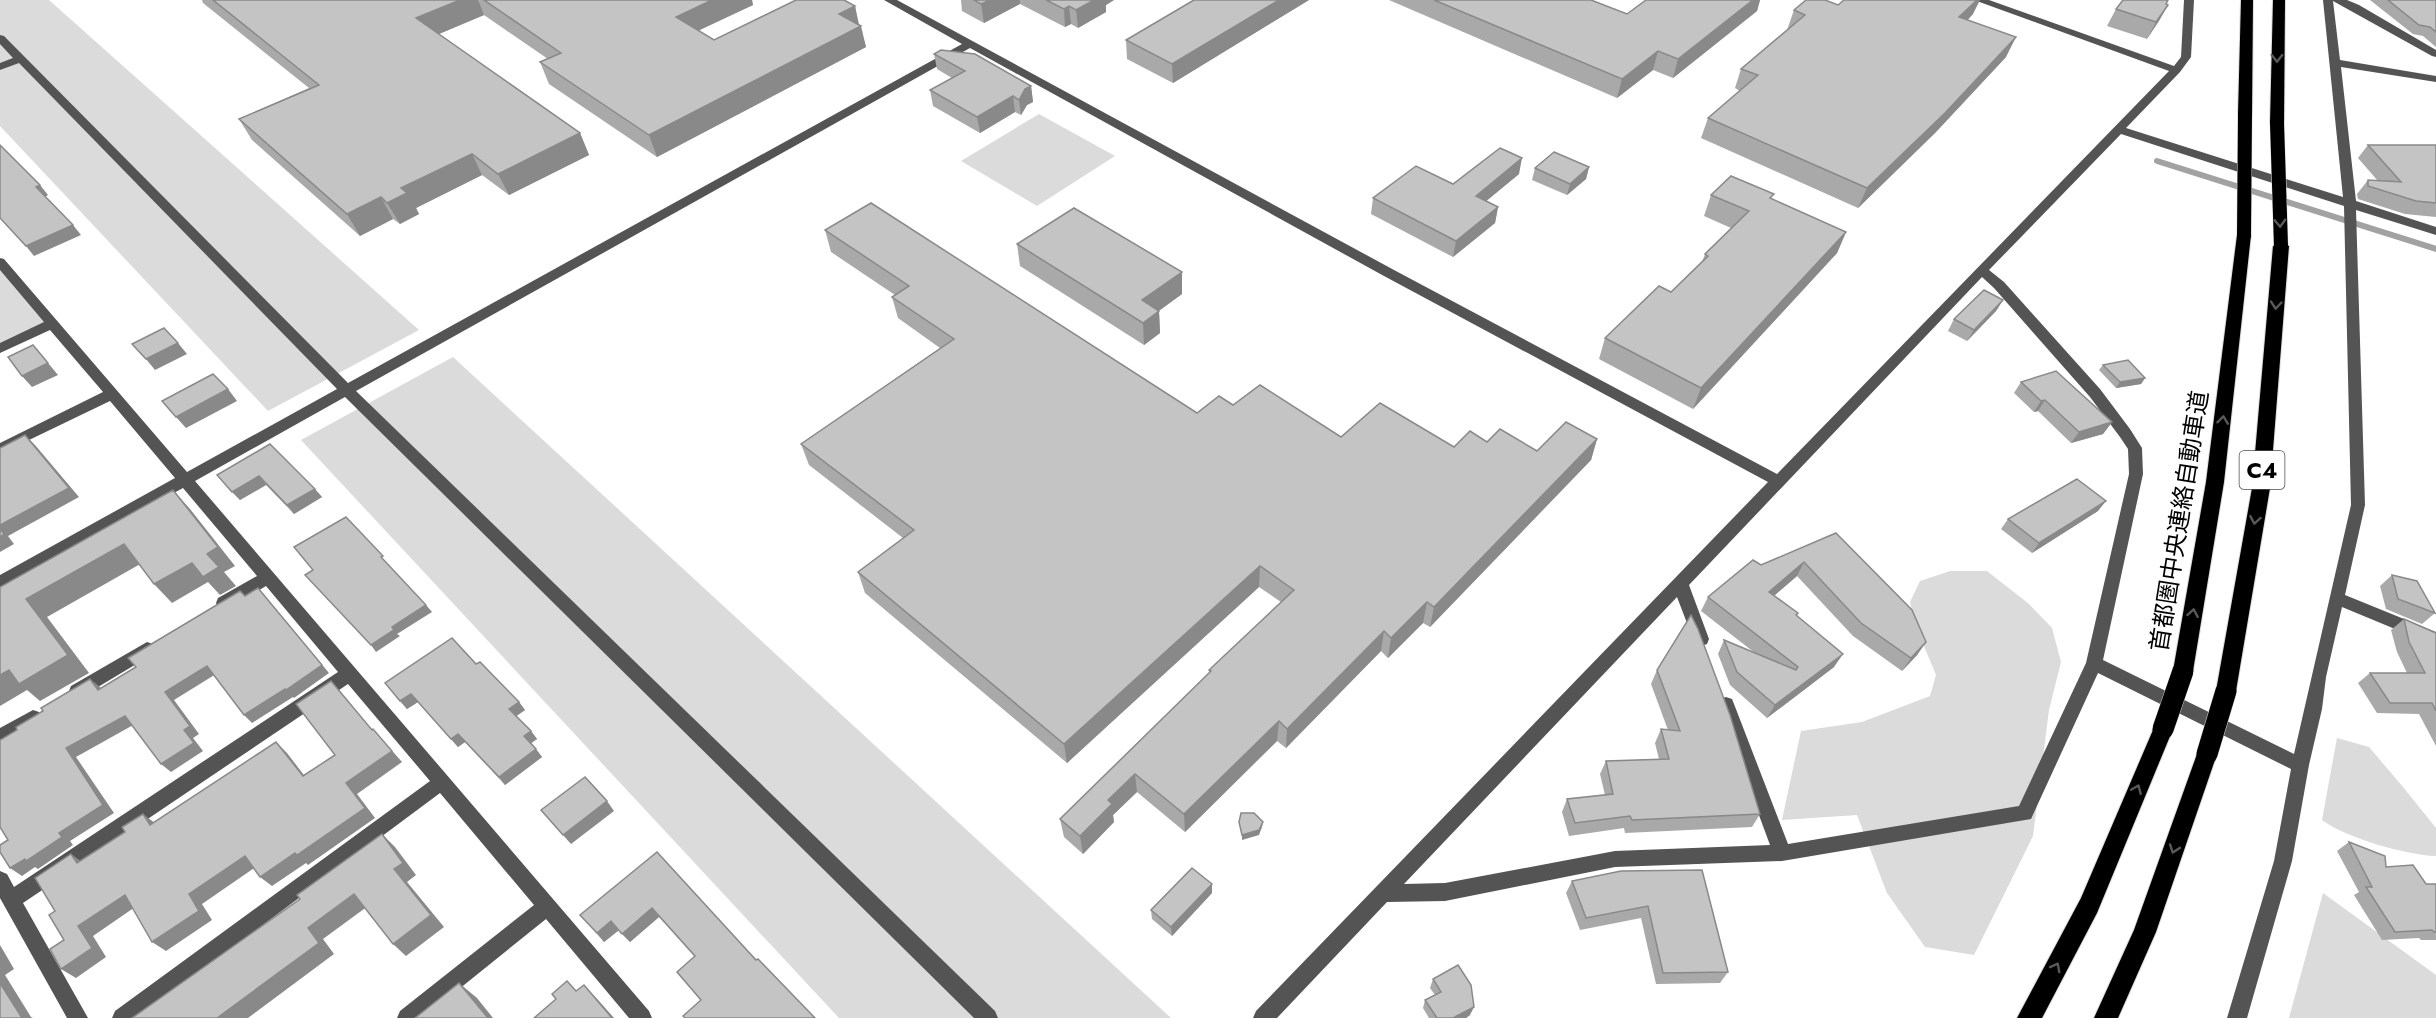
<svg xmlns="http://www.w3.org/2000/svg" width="2436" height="1018" viewBox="0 0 2436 1018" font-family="Jost,'Noto Sans JP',sans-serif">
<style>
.green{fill:#dbdbdb}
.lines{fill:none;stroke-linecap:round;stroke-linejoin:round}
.stream{stroke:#a2a2a2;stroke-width:6}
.highway-casing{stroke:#dbdbdb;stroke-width:2}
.minor{fill:#545454;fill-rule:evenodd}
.highway{fill:#000;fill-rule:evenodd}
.highway-bridge-far1-casing{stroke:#dbdbdb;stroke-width:15;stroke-linecap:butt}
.highway-bridge-casing{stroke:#dbdbdb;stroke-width:22;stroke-linecap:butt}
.highway-bridge-far1{stroke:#000;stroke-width:14}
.highway-bridge{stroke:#000;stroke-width:21}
.wall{fill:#a9a9a9}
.shaded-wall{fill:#898989}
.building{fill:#c4c4c4;stroke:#898989;stroke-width:1.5}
.oneway{stroke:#595959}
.labels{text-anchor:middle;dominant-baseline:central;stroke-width:5;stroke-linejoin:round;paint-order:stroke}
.shield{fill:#fff;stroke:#4c4c4c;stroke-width:1.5}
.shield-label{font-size:22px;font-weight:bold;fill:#000}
.street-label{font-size:24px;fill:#000;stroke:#fff}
</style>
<rect width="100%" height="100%" fill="#fff"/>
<g class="green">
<path d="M0,0H49L419,330L268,411L0,126Z"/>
<path d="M1039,114L1115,156L1037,206L961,161Z"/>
<path d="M0,262L52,324L0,348Z"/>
<path d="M453,357L1171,1018H839L301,440Z"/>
<path d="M1950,571H1987L2029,604L2052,628L2061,662L2049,710L2033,836L1974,955L1925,947L1887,893L1857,815L1782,820L1801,731L1862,722L1930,696L1936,675L1916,627L1910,602L1920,581Z"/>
<path d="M2337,738L2369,747L2403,787L2436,828V856C2406,855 2346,838 2322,820Z"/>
<path d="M2323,893L2436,975V1018H2289Z"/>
</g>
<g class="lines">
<path class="stream" d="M2157,161L2436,249"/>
<g class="highway-casing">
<g id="highway">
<path d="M2241,0H2253L2252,114L2245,118L2238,114Z"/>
<path d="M2273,0H2285L2284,123L2277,127L2270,123Z"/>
<path d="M2244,230L2251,235L2224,482L2193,671L2190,677L2183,679L2176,677L2173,671L2206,482L2237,235Z"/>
<path d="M2281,241L2289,246L2270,488L2236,691L2233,697L2226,700L2219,697L2216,691L2252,488L2273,246Z"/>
<path d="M2163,720L2170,723L2173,729L2097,913L2042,1018H2017L2081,898L2156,723Z"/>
<path d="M2207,745L2214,748L2217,754L2156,932L2118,1018H2094L2134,930L2197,754L2200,748Z"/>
</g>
</g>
<g class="minor">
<path d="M884,0H897L1394,270L1777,474L2169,71L1974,0H1989L2174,66L2181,57L2184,0H2194L2191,57L2180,72L2126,128L2343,197L2323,0H2347L2359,5L2436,50V57L2432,56L2333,1L2340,60L2436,76V82L2341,67L2356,201L2436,227V235L2356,210L2365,505L2345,595L2436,632V646L2342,607L2326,677L2322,709L2309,765L2292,861L2247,1018H2227L2274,861L2291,769L2098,673L2031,819L1782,861L1615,867L1445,901L1387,902L1277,1018H1253L1256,1011L1768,482L1384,276L970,48L356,391L995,1011L998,1018H974L345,397L195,481L649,1011L652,1018H629L546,919L423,1018H397L400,1011L534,905L440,793L138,1018H112L115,1011L430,781L348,684L23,903L88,1018H67L0,898V871L7,874L14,887L338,672L266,586L230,608L224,609L218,608L216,603L218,598L257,576L183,488L0,588V575L175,478L110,401L0,454V443L103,392L50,330L0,353V343L44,322L0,270V258L4,259L187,472L337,389L19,63L0,70V63L13,58L0,44V35L4,36L348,383L962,44ZM2121,134L2344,206L2351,505L2294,754L2103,660L2143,474L2142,448L2130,429L2100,389L2004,282L1989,270ZM1982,277L1994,288L2090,397L2120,437L2128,449L2129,474L2086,663L2019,806L1788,844L1734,704L1732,699L1726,697L1720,699L1718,704L1770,845L1615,851L1445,883L1404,884L1677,597L1695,644L1701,646L1707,644L1709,639L1689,585Z"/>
<path d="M147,642L153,644L155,649L153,654L83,696L77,698L71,696L69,691L71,686Z"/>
<path d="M33,710L39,712L41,717L39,722L0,744V728Z"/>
</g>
<use href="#highway" class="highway"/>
<g class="highway-bridge-far1-casing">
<g id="highway-bridge-far1">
<path d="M2277,123L2281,246"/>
<path d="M2244,235L2245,114"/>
</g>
</g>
<g class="highway-bridge-casing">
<g id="highway-bridge">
<path d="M2163,729L2183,671"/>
<path d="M2207,754L2226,691"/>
</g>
</g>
<use href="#highway-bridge-far1" class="highway-bridge-far1"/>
<use href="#highway-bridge" class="highway-bridge"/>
</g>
<g class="wall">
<path d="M202,0H752L753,5L698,30L714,40L855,6L859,24L866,47L657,157L549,84L540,62L548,59L484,15L439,34L580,133L589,155L509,195L482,175L416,208L419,214L400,224L393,219L360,236L252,140L239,119L309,88L203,3Z"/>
<path d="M961,0H1114L1106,5V12L1078,28L1071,24L1065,27L1020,4L984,23L962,11Z"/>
<path d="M1193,0H1309L1173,83L1127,59L1126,40Z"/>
<path d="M1389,0H1591L1627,14L1646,0H1760L1757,11L1673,78L1653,70L1617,98Z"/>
<path d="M2370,0H2436V47L2423,36L2413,34Z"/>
<path d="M2166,4L2168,5L2147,39L2107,26L2116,9Z"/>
<path d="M1838,5L1973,14L1968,20L2006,57L1935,133L1858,208L1701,138L1708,118L1740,91L1735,88L1741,69L1787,30L1794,10Z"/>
<path d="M934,54L1031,86L1033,102L1027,105L1021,115L1015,112L980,133L933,106L930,90L952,78L937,69Z"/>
<path d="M2368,145H2436V217L2405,214L2358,199L2357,194L2368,180L2378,181L2358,158Z"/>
<path d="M1589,167L1586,179L1567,195L1532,180L1535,168Z"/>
<path d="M1519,174L1486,201L1498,207L1495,223L1453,257L1371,214L1373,198Z"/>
<path d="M1711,195L1772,199L1846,232L1837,253L1693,409L1599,359L1605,338L1671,292L1702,262L1705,254L1731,228L1704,216Z"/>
<path d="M825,230L1197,413L1233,405L1341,437L1454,447L1487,442L1537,451L1597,439L1591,460L1430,627L1423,623L1388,658L1381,651L1286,748L1277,741L1185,832L1137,792L1113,815L1114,822L1083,854L1064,837L1060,819L1209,673V670L1281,602L1259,587L1067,763L865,593L858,572L903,538L809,465L801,444L940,348L898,318L892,297L895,295L831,252Z"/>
<path d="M1017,244L1182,294L1159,311L1160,333L1144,345L1020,266Z"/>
<path d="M2003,300L1996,311L1967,341L1948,331L1954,319Z"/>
<path d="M2103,365L2145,378L2141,384L2116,388L2099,370Z"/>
<path d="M2021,382L2112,422L2103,434L2071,443L2038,411L2034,412L2014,393Z"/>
<path d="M270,444L322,497L294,514L266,485L240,500L217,475Z"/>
<path d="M2098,511L2032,553L2001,529L2008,519Z"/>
<path d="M1836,533L1926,642L1917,655L1902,671L1853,636L1797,576L1774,596L1798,613L1797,616L1834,667L1767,718L1730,685L1718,654L1724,640L1755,653L1701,611L1708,597L1761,565Z"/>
<path d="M2392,575L2435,613L2422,624L2386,609L2380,586Z"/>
<path d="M2404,619L2436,633V746L2419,714L2377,713L2358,683L2370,673H2407L2397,652L2391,630Z"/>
<path d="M476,664L519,702L525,710L516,716L531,731L537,739L531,743L542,757L505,785L465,742L458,747L418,702L407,709L385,683Z"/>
<path d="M1657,670L1760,814L1752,827L1625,833L1624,828L1569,836L1562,812L1567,799L1605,795L1600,774L1606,761L1659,759L1655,743L1661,729L1668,730L1651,684Z"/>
<path d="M2349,842L2386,867L2426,884H2436V940H2421L2419,938L2382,940L2354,895L2359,892L2337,851Z"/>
<path d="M657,852L756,960L700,1000L695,957L659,917L630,942L619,930L604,942L580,915Z"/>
<path d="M1621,871L1728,972L1720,983L1656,984L1641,918L1580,930L1566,893L1572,881Z"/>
<path d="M1212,893L1172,936L1152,919L1151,910Z"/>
<path d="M1433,979L1470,1015L1466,1018H1429L1423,1008L1425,1000L1435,995L1430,988Z"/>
</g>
<g class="shaded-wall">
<path d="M460,0H478L484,15L427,39L416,18Z"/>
<path d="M712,0H752L753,5L683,38L676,17Z"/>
<path d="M990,0H1020V4L984,23L981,4Z"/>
<path d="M1094,0H1114L1106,5V12L1078,28L1076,10Z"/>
<path d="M1279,0H1309L1173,83L1172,64Z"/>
<path d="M1753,0H1760L1757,11L1673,78L1678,59Z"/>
<path d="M1977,0H1980L1973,14L1950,36L1959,17Z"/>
<path d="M2168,5L2159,21L2147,39L2156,22Z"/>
<path d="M855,6L859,27L861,26L866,47L657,157L649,135L839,14Z"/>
<path d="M1069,6L1071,24L1065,27L1064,9Z"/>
<path d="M2016,37L2006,57L1935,133L1858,208L1867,188Z"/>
<path d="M1658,51L1653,70L1617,98L1622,79Z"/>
<path d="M1031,86L1033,102L1027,105L1021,115L1019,100L1025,89Z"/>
<path d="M1013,96L1015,112L980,133L977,117Z"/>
<path d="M580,133L589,155L509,195L498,174Z"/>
<path d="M472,154L482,175L416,208L419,214L400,224L387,203L401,188Z"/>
<path d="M1522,158L1519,174L1473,212L1476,196Z"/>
<path d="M1589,167L1586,179L1567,195L1570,184Z"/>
<path d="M40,185L48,195L45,197L36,187Z"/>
<path d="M381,197L393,219L360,236L347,214Z"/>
<path d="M1498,207L1495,223L1453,257L1456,241Z"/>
<path d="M73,225L81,235L34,256L26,246Z"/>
<path d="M1846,232L1837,253L1693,409L1701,388Z"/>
<path d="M1182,272V294L1143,322L1142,300Z"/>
<path d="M2003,300L1996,311L1967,341L1974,330Z"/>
<path d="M1159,311L1160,333L1144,345L1143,323Z"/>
<path d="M178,343L187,354L155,370L146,359Z"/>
<path d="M33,345L58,375L32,387L22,376Z"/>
<path d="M2145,378L2141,384L2116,388L2120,382Z"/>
<path d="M228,389L237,401L186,428L176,417Z"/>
<path d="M2045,400L2038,411L2034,412L2041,401Z"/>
<path d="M2112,422L2103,434L2071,443L2079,432Z"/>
<path d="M25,435L35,445L79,497L8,536L14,544L0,552V525Z"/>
<path d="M1597,439L1591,460L1430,627L1434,607Z"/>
<path d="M259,476L266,485L240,500L232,492Z"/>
<path d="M315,489L322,497L294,514L287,505Z"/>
<path d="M173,490L190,509L235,566L224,572L236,586L220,595L208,582L172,603L154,584Z"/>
<path d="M2106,501L2098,511L2032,553L2039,543Z"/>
<path d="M124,544L142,563L47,617L89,673L40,701L27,690L0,706V675L26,599Z"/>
<path d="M1804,562L1797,576L1762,606L1769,592Z"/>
<path d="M1260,566L1259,587L1067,763L1064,744Z"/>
<path d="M258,588L329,673L294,698L293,697L252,723L244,715Z"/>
<path d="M1427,602L1423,623L1388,658L1391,638Z"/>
<path d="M426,605L432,612L397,634L400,636L376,652L371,645L392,627Z"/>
<path d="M1384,631L1381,651L1286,748L1287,729Z"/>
<path d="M1926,642L1917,655L1902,671L1911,658Z"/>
<path d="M1843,654L1834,667L1767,718L1775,705Z"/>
<path d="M207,666L216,674L174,700L199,734L193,738L203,751L171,772L161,764L184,730L165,692Z"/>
<path d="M90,679L100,687L108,698L98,690Z"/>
<path d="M411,694L418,702L407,709L400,701Z"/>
<path d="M519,702L525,710L515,717L509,709Z"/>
<path d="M125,716L135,724L76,757L114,813L70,841L73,845L38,869L35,867L22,876L10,868L59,833L66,748Z"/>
<path d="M1279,721L1277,741L1185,832L1184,814Z"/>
<path d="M373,729L402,762L357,794L375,818L308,865L306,863L272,886L260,877L295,853L346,783Z"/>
<path d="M531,731L537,739L530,744L524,736Z"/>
<path d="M458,734L465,742L458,747L451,739Z"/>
<path d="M276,742L287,753L313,787L303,776Z"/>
<path d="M536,749L542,757L505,785L499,777Z"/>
<path d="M1135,774L1137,792L1113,815L1114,822L1083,854L1080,836L1108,800Z"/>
<path d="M607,801L614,811L571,844L563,835Z"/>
<path d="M143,814L156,824L150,825Z"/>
<path d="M1263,822L1262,827L1259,835L1242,840V835Z"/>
<path d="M382,834L395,847L416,875L407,882L444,927L406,956L393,944L394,869Z"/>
<path d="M71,854L85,864L77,863Z"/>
<path d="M245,856L257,866L202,904L212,920L166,951L152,942L189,894Z"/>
<path d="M1212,884V893L1172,936L1171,927Z"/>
<path d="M354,894L368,906L323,939L334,954L248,1018H217L308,928Z"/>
<path d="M125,895L138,905L93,936L106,957L76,978L61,969L78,926Z"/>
<path d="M652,908L659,917L630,942L622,934Z"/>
<path d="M611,921L619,930L604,942L597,933Z"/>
<path d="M0,945L14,969L5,975L31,1017L33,1018H22L0,983Z"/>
<path d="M459,983L477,998L493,1018H488Z"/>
<path d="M584,985L599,1001L614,1018H612Z"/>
<path d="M1474,1007L1470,1015L1466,1018H1453Z"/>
</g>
<g class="building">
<path d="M213,0H460L416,18L580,133L498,174L472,154L401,188L407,193L387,203L381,197L347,214L239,119L319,85Z"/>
<path d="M484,0H712L676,17L714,40L796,0H844L855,6L839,14L861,26L649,135L540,62L561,53Z"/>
<path d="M974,0H990L981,4Z"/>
<path d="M1046,0H1094L1076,10L1069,6L1064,9Z"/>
<path d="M1194,0H1279L1172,64L1126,40Z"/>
<path d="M1434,0H1591L1627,14L1646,0H1753L1678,59L1658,51L1622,79Z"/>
<path d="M1806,0H1825L1838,5L1844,0H1977L1959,17L2016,37L1945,113L1867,188L1708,118L1758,75L1741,69L1805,15L1794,10Z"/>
<path d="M2123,0H2168L2166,4L2168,5L2156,22L2116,9Z"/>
<path d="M2388,0H2436V32L2430,27L2419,25Z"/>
<path d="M941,50L975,54L1031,86L1025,89L1019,100L1013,96L977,117L930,90L965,71L934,54Z"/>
<path d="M0,145L40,185L36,187L73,225L26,246L0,218Z"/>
<path d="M2368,145H2436V203L2416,201L2368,186V180L2401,182Z"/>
<path d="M1500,148L1522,158L1476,196L1498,207L1456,241L1373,198L1416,166L1453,184Z"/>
<path d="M1554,152L1589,167L1570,184L1535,168Z"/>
<path d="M1731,176L1774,194L1770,198L1846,232L1701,388L1605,338L1659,286L1671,292L1708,256L1705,254L1749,211L1711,195Z"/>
<path d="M871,203L1197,413L1219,396L1233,405L1260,385L1341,437L1380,403L1454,447L1470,431L1487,442L1500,429L1537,451L1566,422L1597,439L1434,607L1427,602L1391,638L1384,631L1287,729L1279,721L1184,814L1135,774L1108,800L1112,804L1080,836L1060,819L1211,671L1209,670L1294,590L1260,566L1064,744L858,572L914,530L801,444L954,339L892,297L909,286L825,230Z"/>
<path d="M1074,208L1182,272L1142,300L1159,311L1143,323L1017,244Z"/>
<path d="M1984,290L2003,300L1974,330L1954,319Z"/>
<path d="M164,328L178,343L146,359L132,344Z"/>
<path d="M33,345L48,363L22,376L8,357Z"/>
<path d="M2128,360L2145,378L2120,382L2103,365Z"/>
<path d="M2056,371L2112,422L2079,432L2045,400L2041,401L2021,382Z"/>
<path d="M213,374L228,389L176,417L162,401Z"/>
<path d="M25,435L69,488L0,525V448Z"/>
<path d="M270,444L315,489L287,505L259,476L232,492L217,475Z"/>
<path d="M2077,479L2106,501L2039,543L2008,519Z"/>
<path d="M173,490L218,547L207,554L219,567L203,577L192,563L154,584L124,544L26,599L68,655L19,684L9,670L0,675V587Z"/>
<path d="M346,517L383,556L381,557L426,605L392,627L394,630L371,645L305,575L313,570L294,547Z"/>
<path d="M0,529L4,534L0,537Z"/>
<path d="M1836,533L1912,610L1926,642L1911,658L1861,623L1804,562L1769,592L1798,613L1796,615L1843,654L1775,705L1737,672L1724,640L1796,670L1798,667L1708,597L1753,560L1761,565Z"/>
<path d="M2392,575L2417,581L2435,613L2398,599Z"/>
<path d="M258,588L322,665L286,690L285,689L244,715L207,666L165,692L190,726L184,730L194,743L161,764L125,716L66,748L103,805L59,833L62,837L26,861L25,859L10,868L0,852V845L8,840L0,827V740L17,730L16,727L43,711L41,708L90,679L98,690L136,667L128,658L240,591L245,596Z"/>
<path d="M1691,615L1698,629L1730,715L1760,814L1632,820L1630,816L1575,823L1567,799L1613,794L1606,761L1669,759L1661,729L1680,731L1657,670Z"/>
<path d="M2404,619L2436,633V711L2432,703H2390L2370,673H2425L2409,642Z"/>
<path d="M452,638L476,664L480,662L519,702L509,709L531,731L524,736L536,749L499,777L458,734L451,739L411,694L400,701L385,683Z"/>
<path d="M331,681L372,730L373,729L392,751L346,783L365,808L297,855L295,853L260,877L245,856L189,894L199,911L152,942L125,895L78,926L92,948L61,969L50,949L64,940L49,915L55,911L35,878L71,854L77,863L125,832L122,827L143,814L150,825L276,742L303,776L335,755L296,704Z"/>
<path d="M585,777L607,801L563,835L541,810Z"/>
<path d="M1241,813H1254L1263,822L1259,830L1242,835L1239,822Z"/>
<path d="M382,834L403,863L394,869L431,915L393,944L354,894L308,928L319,943L217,1018H132L300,899L297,895Z"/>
<path d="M2349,842L2385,856L2386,867L2413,865L2426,884H2436V932H2434L2432,930L2395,932L2366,887H2372Z"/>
<path d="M657,852L756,960L758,959L815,1018H685L683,1016L701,1000L677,972L695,956L652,908L622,934L611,921L597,933L580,915Z"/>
<path d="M1192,868L1212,884L1171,927L1151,910Z"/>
<path d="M1702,870L1728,972L1663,973L1648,906L1586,918L1572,881L1621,871Z"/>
<path d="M1458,965L1471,985L1474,1007L1453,1018H1437L1425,1000L1441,992L1433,979Z"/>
<path d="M567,981L576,991L584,985L612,1018H534L556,999L552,994Z"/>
<path d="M0,983L22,1018H0Z"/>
<path d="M459,983L488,1018H415Z"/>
</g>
<defs><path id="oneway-chevron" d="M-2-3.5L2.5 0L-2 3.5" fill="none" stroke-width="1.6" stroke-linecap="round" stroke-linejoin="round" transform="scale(1.5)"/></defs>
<g class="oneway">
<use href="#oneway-chevron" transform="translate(2277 58) rotate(90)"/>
<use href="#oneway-chevron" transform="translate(2280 223) rotate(88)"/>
<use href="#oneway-chevron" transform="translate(2276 305) rotate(95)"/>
<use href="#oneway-chevron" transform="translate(2223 420) rotate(-83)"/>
<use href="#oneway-chevron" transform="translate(2255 520) rotate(100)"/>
<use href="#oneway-chevron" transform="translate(2193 613) rotate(-80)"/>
<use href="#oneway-chevron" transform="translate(2137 789) rotate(-67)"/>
<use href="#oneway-chevron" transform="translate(2174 849) rotate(109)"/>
<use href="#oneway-chevron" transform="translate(2056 967) rotate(-62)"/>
</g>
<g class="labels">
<rect class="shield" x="2239.5" y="451" width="45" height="38" rx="4.5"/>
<g class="shield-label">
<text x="2262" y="470">C4</text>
</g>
<g class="street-label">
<text transform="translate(2179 521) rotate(-81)">首都圏中央連絡自動車道</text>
</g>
</g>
</svg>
